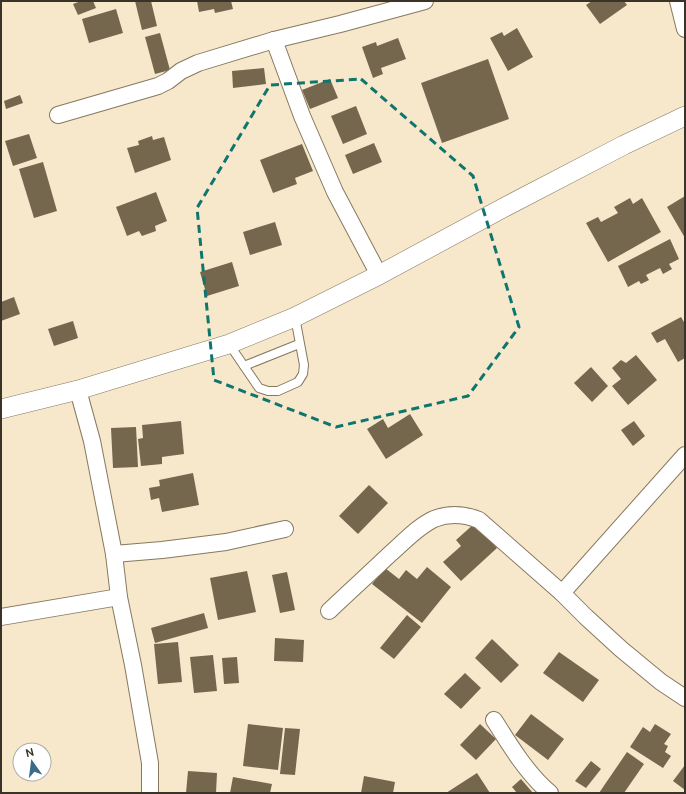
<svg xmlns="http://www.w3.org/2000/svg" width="686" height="794" viewBox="0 0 686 794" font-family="'DM Sans',sans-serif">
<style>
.building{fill:#74674e}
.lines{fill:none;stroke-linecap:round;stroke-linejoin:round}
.service-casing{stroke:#86795f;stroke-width:10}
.minor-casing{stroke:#86795f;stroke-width:18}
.tertiary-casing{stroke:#86795f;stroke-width:20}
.service{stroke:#fff;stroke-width:8}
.minor{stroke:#fff;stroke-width:16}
.tertiary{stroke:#fff;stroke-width:19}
.marked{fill:none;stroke:#0f766e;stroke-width:3;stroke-dasharray:8 5;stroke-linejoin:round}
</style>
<rect width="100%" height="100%" fill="#f7e8cc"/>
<g class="building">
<path d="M81,1H93L96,8L78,15L73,4Z"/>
<path d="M135,1H151L157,26L142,30Z"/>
<path d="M197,1H231L233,9L215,13L214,9L199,12Z"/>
<path d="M592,1H624L627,5L600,24L586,5Z"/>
<path d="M116,9L123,33L89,43L82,19Z"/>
<path d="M517,28L533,57L508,71L490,38L502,32L504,36Z"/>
<path d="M160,33L170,70L155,74L145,37Z"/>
<path d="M398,38L406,59L381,68L383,74L373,78L362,47L376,42L377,46Z"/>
<path d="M488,59L509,119L442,143L421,83Z"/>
<path d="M264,68L266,84L233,88L232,71Z"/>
<path d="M330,79L338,98L310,109L302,90Z"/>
<path d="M20,95L23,103L6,109L4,101Z"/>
<path d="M356,106L367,134L343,144L331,116Z"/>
<path d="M29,134L37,158L13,166L5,141Z"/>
<path d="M152,136L153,140L164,137L171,160L135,173L127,148L139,145L138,141Z"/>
<path d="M374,143L382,162L353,174L345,155Z"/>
<path d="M302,144L313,171L295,178L297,184L273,193L260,160Z"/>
<path d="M43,162L57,211L34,218L19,169Z"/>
<path d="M156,192L167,221L155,226L156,231L142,236L139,231L127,236L116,207Z"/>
<path d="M685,196V238L667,207Z"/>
<path d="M630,198L633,204L642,198L661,232L608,262L586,223L598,217L601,222L618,213L614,207Z"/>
<path d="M275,222L282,245L250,255L243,232Z"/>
<path d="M670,239L679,259L669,264L672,269L663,274L660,268L646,275L649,280L641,284L639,281L628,287L618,266Z"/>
<path d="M232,262L239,286L207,296L200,272Z"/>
<path d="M14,297L20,314L1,321V302Z"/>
<path d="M681,317L684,322L685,321V358L678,362L665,339L657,343L651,333Z"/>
<path d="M73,321L78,338L54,346L48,329Z"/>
<path d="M636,355L657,380L628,405L612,386L621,379L612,368L621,360L626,363Z"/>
<path d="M591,367L608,386L592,402L574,383Z"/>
<path d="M410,414L423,435L386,459L367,429L383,419L388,428Z"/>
<path d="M181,421L184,454L162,457V464L141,466L138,439L143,438L142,425Z"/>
<path d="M634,421L645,436L633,446L621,430Z"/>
<path d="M136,427L138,467L113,468L111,428Z"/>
<path d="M193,473L199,505L162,512L159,498L151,500L149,488L160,486L159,480Z"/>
<path d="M369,485L388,503L358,534L339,516Z"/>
<path d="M475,523L497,548L461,581L443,562L461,546L456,540Z"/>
<path d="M427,567L451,587L422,623L372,584L385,568L399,579L406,570L417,579Z"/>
<path d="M247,571L256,612L218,620L210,578Z"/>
<path d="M287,572L295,610L280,613L272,575Z"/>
<path d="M204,613L208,628L155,643L151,628Z"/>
<path d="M407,615L421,627L394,659L380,648Z"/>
<path d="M275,638L304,640L303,662L274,661Z"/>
<path d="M492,639L519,665L501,683L475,658Z"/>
<path d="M178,642L182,682L158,684L154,644Z"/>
<path d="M559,652L599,680L583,702L543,673Z"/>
<path d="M213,655L217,691L194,693L190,657Z"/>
<path d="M237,657L239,683L224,684L222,658Z"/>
<path d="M465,673L481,688L461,709L444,694Z"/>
<path d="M531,714L564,739L548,760L515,735Z"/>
<path d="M248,724L283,728L278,770L243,766Z"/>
<path d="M480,724L496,739L476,760L460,745Z"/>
<path d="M655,724L671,734L664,744L668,746L665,752L671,756L663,768L630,747L643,727L650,732Z"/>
<path d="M285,728L300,729L295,775L280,774Z"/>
<path d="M627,752L644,764L624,793H599Z"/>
<path d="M591,761L601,769L586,788L575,781Z"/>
<path d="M685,765V790L673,781Z"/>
<path d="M188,771L217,773L216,793H186Z"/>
<path d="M477,773L490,793H446Z"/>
<path d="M364,776L395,782L393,793H361Z"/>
<path d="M233,777L272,784L270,793H230Z"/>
<path d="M521,779L533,793H517L512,787Z"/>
</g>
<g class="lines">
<g class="service-casing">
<g id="service">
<path d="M229,344L259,388L268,391H278L298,382L303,374L304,365L295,317"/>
<path d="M244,366L299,344"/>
</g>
</g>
<g class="minor-casing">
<g id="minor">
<path d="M678,1L685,29"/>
<path d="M274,40L302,116L335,192L379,275"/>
<path d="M58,115L158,86L168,81L181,71L198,63L274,40L340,24L425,1"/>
<path d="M78,390L92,441L114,554L119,597L133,665L150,763V793"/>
<path d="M114,554L162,550L226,542L285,529"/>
<path d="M562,593L685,455"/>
<path d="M329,611C349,592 370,573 390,554C404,542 417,527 434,519C449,513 464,514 479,520L562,593L586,617L621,649L661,682L685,698"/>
<path d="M1,617L119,597"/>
<path d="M494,720C509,744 528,775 550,793"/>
</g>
</g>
<g class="tertiary-casing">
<path id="tertiary" d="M1,409L78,390L229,344L295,317L379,275L503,208L624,145L685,116"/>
</g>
<use href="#service" class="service"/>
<use href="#minor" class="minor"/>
<use href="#tertiary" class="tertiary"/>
</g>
<path class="marked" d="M361,79L473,176L519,327L468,396L336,427L214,380L197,208L270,85Z"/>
<rect width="686" height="794" fill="none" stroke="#393328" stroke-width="4"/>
<g transform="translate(32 762) rotate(346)"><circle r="19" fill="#ffffff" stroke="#b0ada9"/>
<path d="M0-3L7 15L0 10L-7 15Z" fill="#386c89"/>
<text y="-6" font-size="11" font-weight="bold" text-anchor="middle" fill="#393328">N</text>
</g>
</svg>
